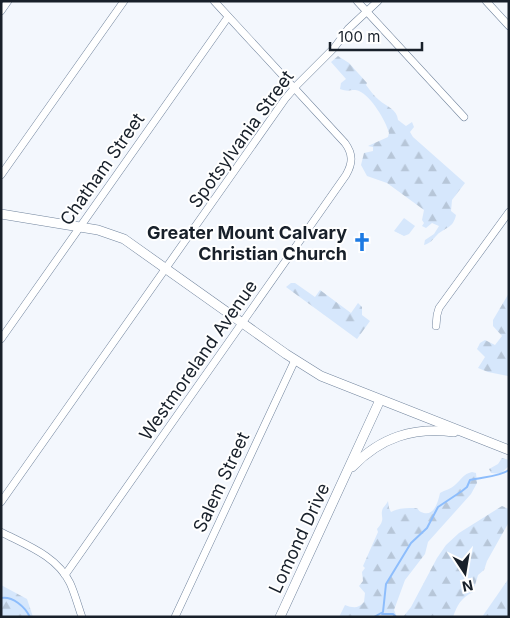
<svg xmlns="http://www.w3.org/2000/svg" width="510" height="618" viewBox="0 0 510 618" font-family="Inter,sans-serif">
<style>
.forest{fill:url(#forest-firs)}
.park{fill:#d6e7fc}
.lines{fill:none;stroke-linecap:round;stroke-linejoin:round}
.stream{stroke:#8dbdfc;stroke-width:2}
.minor-casing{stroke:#71849d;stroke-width:8}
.major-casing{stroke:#71849d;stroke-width:10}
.minor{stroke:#fff;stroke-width:7}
.major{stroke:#fff;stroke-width:9}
.labels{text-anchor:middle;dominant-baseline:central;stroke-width:4;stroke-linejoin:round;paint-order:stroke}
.street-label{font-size:18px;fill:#18202a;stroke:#fff}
.poi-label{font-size:18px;font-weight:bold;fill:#18202a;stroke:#fff;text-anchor:end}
</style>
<defs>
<pattern id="forest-firs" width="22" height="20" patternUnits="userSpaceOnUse" patternTransform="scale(1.25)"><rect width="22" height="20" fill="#d6e7fc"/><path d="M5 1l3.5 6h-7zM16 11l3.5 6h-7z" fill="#b7c6d8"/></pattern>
</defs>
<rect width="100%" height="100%" fill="#f3f7fd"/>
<g class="forest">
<path d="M338,56L349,63L367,83L366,85C370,90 374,96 379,100C387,107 397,109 398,120L406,126L412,122L414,127L410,132L413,137L465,183L452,200L451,211L456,215C453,229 445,227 437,235C432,240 431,243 424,245L425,240L434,234L439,226L432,223L426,228L422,226L424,223L422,220L424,210L387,183L367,176L361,165L364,153L373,151V147L368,146L388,137L389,133C386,121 371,96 359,91C352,88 350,93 340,89L341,83L346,79L331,62Z"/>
<path d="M291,283H295L315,297L320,290L351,313L358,303L362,307V315L370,321L357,339L286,287Z"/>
<path d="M509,293V374L508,376L488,372L478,368L485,357L477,349L480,343L485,340L495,345L502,336L493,326V320Z"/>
<path d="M502,458L509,460V466L500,474L491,473L489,469L498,464Z"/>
<path d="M472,472L476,473L477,483L471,494L428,542L425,554L405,580L394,610L397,617H339L345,605C353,608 358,609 364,602L365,593L359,586L363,581L362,572L365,568L363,566L378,532L377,529C387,518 379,517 383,508C385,506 387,503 388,501L389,508L391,512C398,508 407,508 415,508C419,508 417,510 421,512C434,518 438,502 440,493C445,490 451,489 455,485C462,479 463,474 472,472Z"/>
<path d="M502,506L509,509V522L487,561L484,570L478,575L473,592C461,598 457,605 453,617H403L411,607L437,558L446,545L459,533Z"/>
<path d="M509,578V617H482Z"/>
<path d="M1,585L27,599L33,617H1Z"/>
</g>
<path class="park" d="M404,218L415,226L409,234L404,236L394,231Z"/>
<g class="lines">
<g class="stream">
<path d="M1,598C13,596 25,607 30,617"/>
<path d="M382,614H393L396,617"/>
<path d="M374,617L383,612L386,584L411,543L427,528L438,507L462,491L467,487L470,480C482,477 499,477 509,470"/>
</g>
<g class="minor-casing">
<g id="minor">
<path d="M357,1L464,117"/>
<path d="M486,1L509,26"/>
<path d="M1,11L8,1"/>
<path d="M1,175L124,1"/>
<path d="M436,326L437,315L439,308L509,212"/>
<path d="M1,339L228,17"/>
<path d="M1,502L285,99L297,85L334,48L348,29L378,1"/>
<path d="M1,532C26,545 57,556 70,583C75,594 78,606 82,617"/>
<path d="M65,575L346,175C353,163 353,154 345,143L214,1"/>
<path d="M175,617L295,360"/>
</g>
</g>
<g class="major-casing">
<g id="major">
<path d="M1,214L98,230L124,239L286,354L321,376L509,450"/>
<path d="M352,467C381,437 413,427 454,432"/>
<path d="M280,617L380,400"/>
</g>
</g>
<use href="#minor" class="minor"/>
<use href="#major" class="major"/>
</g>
<defs>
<g id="church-bare" transform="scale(1.5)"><path d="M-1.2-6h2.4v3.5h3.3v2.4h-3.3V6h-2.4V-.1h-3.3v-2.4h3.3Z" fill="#1d7ae3" stroke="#fff" stroke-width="2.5" paint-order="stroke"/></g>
</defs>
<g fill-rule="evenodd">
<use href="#church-bare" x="362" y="242"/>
</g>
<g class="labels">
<g class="street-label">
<text transform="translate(241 139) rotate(-54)">Spotsylvania Street</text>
<text transform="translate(102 169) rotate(-55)">Chatham Street</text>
<text transform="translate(198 360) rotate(-55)">Westmoreland Avenue</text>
<text transform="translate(221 482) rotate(-65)">Salem Street</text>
<text transform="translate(299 538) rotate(-65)">Lomond Drive</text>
</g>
<g class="poi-label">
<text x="347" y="232">Greater Mount Calvary<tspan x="347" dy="21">Christian Church</tspan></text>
</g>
</g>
<rect width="510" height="618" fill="none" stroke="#18202a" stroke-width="5"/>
<g transform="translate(465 573) rotate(168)" stroke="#ffffff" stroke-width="4" paint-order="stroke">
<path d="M0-4L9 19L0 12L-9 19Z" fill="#18202a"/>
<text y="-8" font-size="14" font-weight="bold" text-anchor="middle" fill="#18202a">N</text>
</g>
<path d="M330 42v8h92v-8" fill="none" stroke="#18202a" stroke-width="2.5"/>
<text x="338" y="42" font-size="15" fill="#18202a" stroke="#ffffff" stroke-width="4" paint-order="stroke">100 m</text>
</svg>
